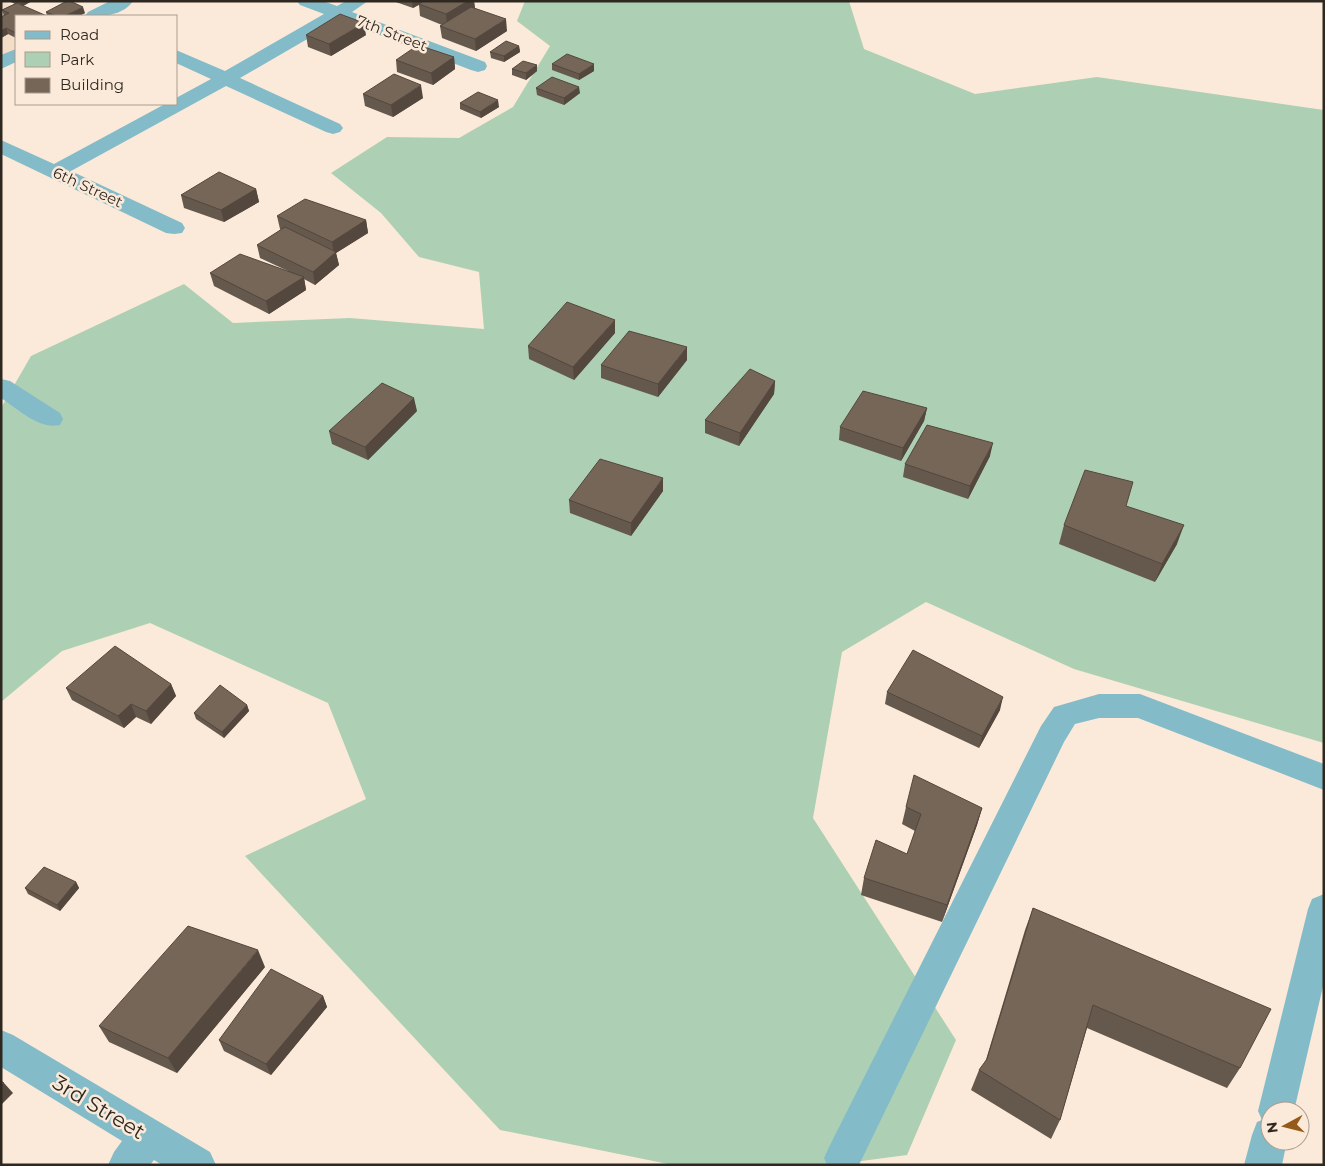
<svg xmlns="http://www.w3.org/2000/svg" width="1325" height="1166" viewBox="0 0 1325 1166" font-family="Montserrat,sans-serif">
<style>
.built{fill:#f3ddc6}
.green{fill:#add0b4}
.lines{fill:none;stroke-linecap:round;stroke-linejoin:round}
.street{fill:#83bcc8;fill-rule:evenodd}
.wall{fill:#65584c}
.shaded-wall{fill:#53473e}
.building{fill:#766658;stroke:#53473e}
.labels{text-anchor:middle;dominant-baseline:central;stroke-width:5;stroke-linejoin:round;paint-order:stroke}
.far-street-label{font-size:15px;fill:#2e2821;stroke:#fbead9}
.near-street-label{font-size:21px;fill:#2e2821;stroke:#fbead9}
</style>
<rect width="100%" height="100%" fill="#fbead9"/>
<path class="built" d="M1,1L39,16H16V50L1,57Z"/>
<path class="green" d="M525,1H849L864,49L975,94L1097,77L1324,110V743L1074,669L926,602L842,652L813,818L956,1040L907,1155L831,1165H673L500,1130L245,856L366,799L328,703L150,623L62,651L1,702V408L31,356L184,284L233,323L350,318L484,329L479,272L419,257L381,213L331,173L387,137L459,138L513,107L550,46L517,21Z"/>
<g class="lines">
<g class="street">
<path d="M110,1H133C123,16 101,17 85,16L88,12Z"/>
<path d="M297,1H323L337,6L346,1H368L352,12L485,62L487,66L485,70L478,72L471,70L340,20L240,78L340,124L343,128L340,132L333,134L326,132L226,86L71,171L182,223L185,228L182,233L174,234L166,233L1,154V140L54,164L165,104H176V98L211,79L176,63V50L225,71L324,14L300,5Z"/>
<path d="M16,49V62L1,69V55Z"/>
<path d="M1,379L10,381L60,413L63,419L60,425C39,430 18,409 1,398Z"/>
<path d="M1099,694H1140L1324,764V790L1138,718H1099L1075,724L1064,742L859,1165H827L824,1158L830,1145L1041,726L1054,707Z"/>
<path d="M1324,894V982L1294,1111H1270V1141H1287L1282,1165H1244L1252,1135L1257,1122L1262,1120L1258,1111L1308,909L1312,899Z"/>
<path d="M1,1030L13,1035L210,1152L216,1165H162L154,1160L150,1165H108L114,1152L122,1141L1,1067Z"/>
</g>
</g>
<g class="wall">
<path d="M9,1H32L23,6L16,16V38L8,34L1,38V17L4,16L2,10L15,4Z"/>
<path d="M393,1H474L475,8L507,31L476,51L442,38L440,26L442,25L420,16L419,5L413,8Z"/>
<path d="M46,12L85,13L79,16H47Z"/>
<path d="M306,35H366L331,56L308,47Z"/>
<path d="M519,46L520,52L504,62L491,58L490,52Z"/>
<path d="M454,57L455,69L433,85L397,72L396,60Z"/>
<path d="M552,64L594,71L579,80L552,70Z"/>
<path d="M537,65V71L526,80L512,75V69Z"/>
<path d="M536,88L580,93L564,105L537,95Z"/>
<path d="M363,94L423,98L393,117L365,106Z"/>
<path d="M460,103L499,107L481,118L460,109Z"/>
<path d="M256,189L259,202L224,222L184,208L181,195Z"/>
<path d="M277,216L366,220L368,233L336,253L339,265L315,285L304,279L306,290L269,314L214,286L210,273L288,271L260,258L257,245L281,230L280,229Z"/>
<path d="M615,333L574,380L529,359L528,346Z"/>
<path d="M687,360L658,397L601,378V365Z"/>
<path d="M775,381L774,394L739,446L705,433V420Z"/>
<path d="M927,408L924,421L901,461L839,440L840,427Z"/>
<path d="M417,411L368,460L332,444L329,431Z"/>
<path d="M990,456L968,499L903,477L905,464Z"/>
<path d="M663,491L631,536L570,513L569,500Z"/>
<path d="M1126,506L1177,544L1155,582L1059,544L1064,525Z"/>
<path d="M171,684L176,696L151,724L136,717L124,728L72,700L66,688Z"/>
<path d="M887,692L1000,710L979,748L885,704Z"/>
<path d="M247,705L249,711L224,738L196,719L194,713Z"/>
<path d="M906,807L982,808L977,825L942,922L861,895L864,878L907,854L915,831L902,824Z"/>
<path d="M76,882L79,888L60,911L28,894L25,888Z"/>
<path d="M1033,908L1240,1068L1227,1088L1087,1028L1060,1120L1051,1139L971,1090L979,1070L985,1063L1025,930Z"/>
<path d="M265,967L177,1073L109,1042L99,1026Z"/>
<path d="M323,996L327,1007L271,1075L224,1051L219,1040Z"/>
</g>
<g class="shaded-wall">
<path d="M20,1H32L21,7Z"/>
<path d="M412,1H424L413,8Z"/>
<path d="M468,1H474L475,10L447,26L446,14Z"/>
<path d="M83,7L85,13L79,16H65Z"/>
<path d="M506,19L507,31L476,51L475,39Z"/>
<path d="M364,23L366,35L331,56L329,44Z"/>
<path d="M6,28L8,34L1,38V31Z"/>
<path d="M519,46L520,52L504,62V56Z"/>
<path d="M454,57L455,69L433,85L431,73Z"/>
<path d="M594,64V71L579,80V74Z"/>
<path d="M537,65V71L526,80V73Z"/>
<path d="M421,85L423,98L393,117L391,105Z"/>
<path d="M579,87L580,93L564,105V98Z"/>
<path d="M498,100L499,107L481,118L480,112Z"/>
<path d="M256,189L259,202L224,222L221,210Z"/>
<path d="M366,220L368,233L336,253L339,265L315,285L313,272L334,254L332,242Z"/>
<path d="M304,277L306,290L269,314L266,301Z"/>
<path d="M615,320V333L574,380L573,367Z"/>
<path d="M687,347V360L658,397V384Z"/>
<path d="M775,381L774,394L739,446L740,433Z"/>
<path d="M414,398L417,411L368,460L365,447Z"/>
<path d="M927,408L924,421L901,461L903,448Z"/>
<path d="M993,443L990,456L968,499L970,486Z"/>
<path d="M663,478V491L631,536V523Z"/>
<path d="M1184,525L1177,544L1155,582L1162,564Z"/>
<path d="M171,684L176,696L151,724L146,711Z"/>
<path d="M1003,697L1000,710L979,748L982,736Z"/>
<path d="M131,704L136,717L124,728L118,716Z"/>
<path d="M247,705L249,711L224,738L222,732Z"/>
<path d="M982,808L977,825L942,922L947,905Z"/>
<path d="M76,882L79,888L60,911L57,905Z"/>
<path d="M258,950L265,967L177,1073L168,1058Z"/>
<path d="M323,996L327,1007L271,1075L266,1064Z"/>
<path d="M4,1083L13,1093L1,1105V1086Z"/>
</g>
<g class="building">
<path d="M67,1H70L83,7L65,16H56L46,12Z"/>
<path d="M424,1H468L446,14L419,4Z"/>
<path d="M17,3L47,16H16V33L6,28L1,31V17L9,13L2,10Z"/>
<path d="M471,7L506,19L475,39L440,26Z"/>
<path d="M340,14L364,23L329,44L306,35Z"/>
<path d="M506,41L519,46L504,56L490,52Z"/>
<path d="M418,45L454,57L431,73L396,60Z"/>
<path d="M567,54L594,64L579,74L552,64Z"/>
<path d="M523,61L537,65L526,73L512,69Z"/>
<path d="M394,74L421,85L391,105L363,94Z"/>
<path d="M552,77L579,87L564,98L536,88Z"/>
<path d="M478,92L498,100L480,112L460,103Z"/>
<path d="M219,172L256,189L221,210L181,195Z"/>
<path d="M305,199L366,220L332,242L277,216Z"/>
<path d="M285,227L336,252L313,272L257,245Z"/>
<path d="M240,254L304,277L266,301L210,273Z"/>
<path d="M567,302L615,320L573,367L528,346Z"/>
<path d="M629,331L687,347L658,384L601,365Z"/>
<path d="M750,369L775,381L740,433L705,420Z"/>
<path d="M382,383L414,398L365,447L329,431Z"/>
<path d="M863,391L927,408L903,448L840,427Z"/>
<path d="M927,425L993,443L970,486L905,464Z"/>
<path d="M600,459L663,478L631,523L569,500Z"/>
<path d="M1085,470L1133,482L1126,506L1184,525L1162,564L1064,525Z"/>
<path d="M115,646L171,684L146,711L131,704L118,716L66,688Z"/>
<path d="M913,650L1003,697L982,736L887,692Z"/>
<path d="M220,685L247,705L222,732L194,713Z"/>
<path d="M914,775L982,808L947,905L864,878L876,840L907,854L921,814L906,807Z"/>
<path d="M44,867L76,882L57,905L25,888Z"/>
<path d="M1033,908L1271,1009L1240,1068L1093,1005L1060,1120L979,1070L987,1059Z"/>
<path d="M188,926L258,950L168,1058L99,1026Z"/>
<path d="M271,969L323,996L266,1064L219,1040Z"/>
<path d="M1,1081L4,1083L1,1086Z"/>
</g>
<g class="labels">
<g class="far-street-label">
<text transform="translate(392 33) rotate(21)">7th Street</text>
<text transform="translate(88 187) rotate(25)">6th Street</text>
</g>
<g class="near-street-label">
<text transform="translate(99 1107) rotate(31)">3rd Street</text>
</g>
</g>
<rect width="1325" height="1166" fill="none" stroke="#2e2821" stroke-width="5"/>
<rect x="15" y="15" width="162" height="90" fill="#fbead9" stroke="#a99c8f"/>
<rect x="25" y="31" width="25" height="8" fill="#83bcc8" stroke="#a99c8f"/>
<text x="60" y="40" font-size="15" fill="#2e2821">Road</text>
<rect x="25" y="52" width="25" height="15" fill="#add0b4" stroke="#a99c8f"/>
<text x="60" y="65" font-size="15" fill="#2e2821">Park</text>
<rect x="25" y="78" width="25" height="15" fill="#766658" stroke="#a99c8f"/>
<text x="60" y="90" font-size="15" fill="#2e2821">Building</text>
<g transform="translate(1285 1126) rotate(263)"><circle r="24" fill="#fbead9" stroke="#a99c8f"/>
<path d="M0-4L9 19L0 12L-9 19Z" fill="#955a19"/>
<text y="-8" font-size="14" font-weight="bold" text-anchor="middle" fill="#2e2821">N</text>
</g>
</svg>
